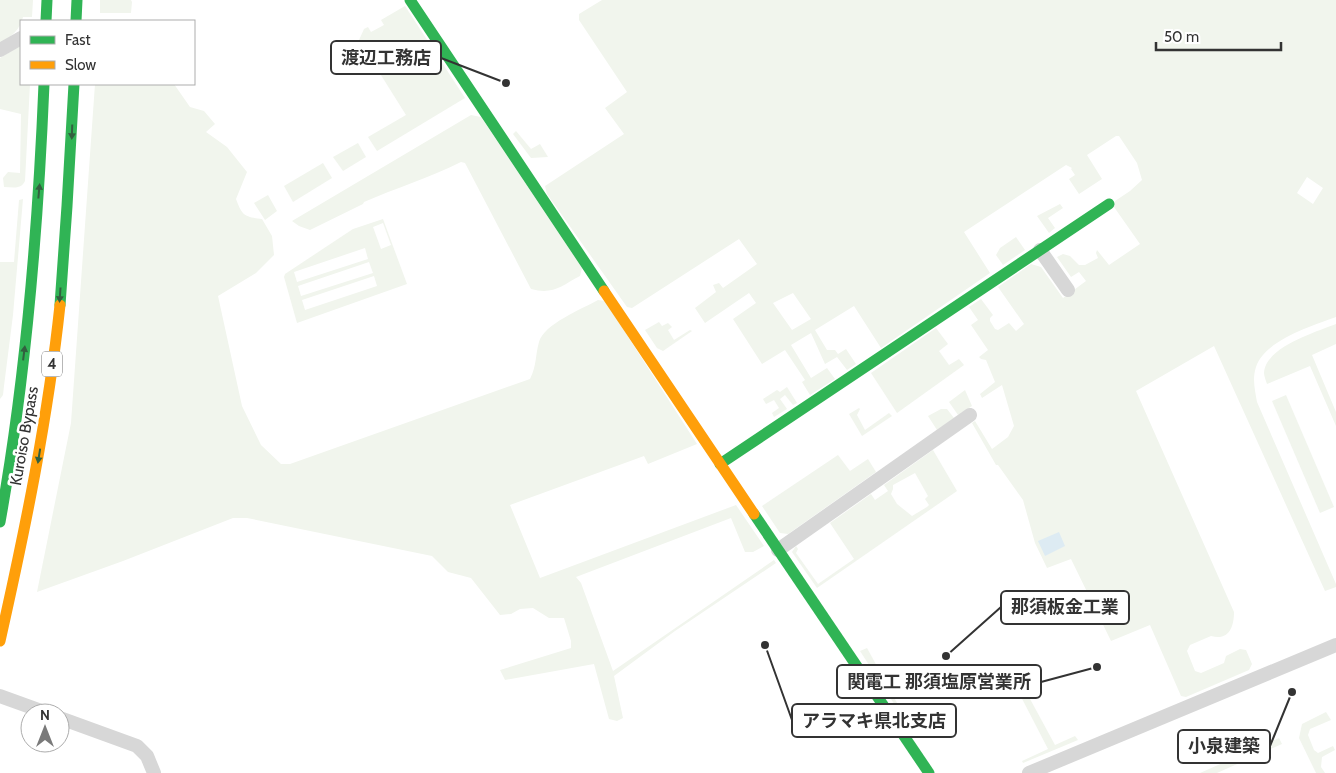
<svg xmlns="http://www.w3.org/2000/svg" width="1336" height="773" viewBox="0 0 1336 773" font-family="Cabin,'Noto Sans JP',sans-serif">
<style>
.green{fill:#f1f5ed;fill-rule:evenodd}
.water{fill:#ddebf3}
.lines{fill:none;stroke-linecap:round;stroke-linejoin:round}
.street{stroke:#d7d7d7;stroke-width:14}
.fast{stroke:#30b455;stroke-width:11}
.slow{stroke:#ff9f0a;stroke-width:11}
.oneway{fill:#32603f}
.labels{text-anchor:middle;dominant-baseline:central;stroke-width:5;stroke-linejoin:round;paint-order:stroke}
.shield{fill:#fff;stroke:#707070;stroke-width:1}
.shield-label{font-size:15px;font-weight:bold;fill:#333}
.street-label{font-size:16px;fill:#333;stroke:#fff}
.leader{fill:none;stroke:#333;stroke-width:2}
.callout-dot{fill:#333;stroke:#fff;stroke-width:2}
.callout{fill:#fff;stroke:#333;stroke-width:2}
.callout-label{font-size:18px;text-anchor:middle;font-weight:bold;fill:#333}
</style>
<rect width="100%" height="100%" fill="#fff"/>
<g class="green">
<path d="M0,0H33L32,17H23C20,30 12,36 0,43Z"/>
<path d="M100,0H131L132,2L131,13H100Z"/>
<path d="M602,0H1336V317C1312,326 1265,340 1256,367C1252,379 1255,390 1257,402L1336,584V587L1325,591L1214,346L1136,391L1234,612C1234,627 1229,641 1211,636L1190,645L1187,651L1195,671L1201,673L1224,663L1226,656L1240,649L1246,650L1252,664L1249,670L1186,697L1181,696L1150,625L1111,641L1071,559L1047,568L1035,543L1023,500L998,465H996L972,423L975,421L992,449L1008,437L1014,426L1002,385L982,398L980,394L995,382L986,360L981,359L979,357L988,350L971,325L978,320L969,307L981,299L993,315L990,318V321L995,329L998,330L1009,323L1016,331L1024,324L998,287L1031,264L1041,267L1063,298L1086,281L1079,272L1071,277L1057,257L1063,254L1070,256L1079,265H1085L1098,258L1096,253L1097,250L1109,265L1140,244L1114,207L1115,201L1130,191L1142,180L1137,163L1119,136H1116L1087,155L1102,179L1079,194L1069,179L1075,175L1071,169L1072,168L1066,165L964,232L990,273L881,348L854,306L815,330L827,350H835L838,354L846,349L856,364L847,370L837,357L825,364L811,333L791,345L811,378L827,368L835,379L810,395L802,382L805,380L785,350L762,364L733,319L756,303L749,293L705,323L695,308L716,292L713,285L719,283L723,288L757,264L739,239L632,308L627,307L547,194L545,186L624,134L605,108L627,92L579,20V14ZM1307,177L1323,188L1313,204L1297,193ZM793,293L811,319L792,330L773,303Z"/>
<path d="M405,6L465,98L377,151L368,137L406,115L359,40L364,29L368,27L371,32L384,25L381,20Z"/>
<path d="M21,45V84H30L25,181C21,190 12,187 4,187L3,178L8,172L20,173L21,114L0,109V58Z"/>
<path d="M95,84H174L190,107L204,111L215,124L206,132L227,147L247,172L236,199C242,215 244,217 262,219L272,236L274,255L256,273L218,296L242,406L261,445L281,464H290L530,379C537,365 535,356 539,342C544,324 582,309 598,300L605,301L697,444L648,464L644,456L510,505L540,578L736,505L764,546L753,552H745L731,518L576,577L581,583L613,671L774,560L776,563L675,631L614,676L623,718L617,721L609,719L594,664L505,680L500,670L571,648V641L564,618H549L533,608L520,609L511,614L500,615L471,578L448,572L432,556L247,518H233L123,561L37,592L71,423Z"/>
<path d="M471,115L481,117L582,268L580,276C561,286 553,295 531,289L465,163L461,162C429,178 396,188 364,202L363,204L310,230L299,226L292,221Z"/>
<path d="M516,131L531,149L540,144L548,157L531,158L513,134Z"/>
<path d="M358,143L366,157L343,171L333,157Z"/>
<path d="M323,163L332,178L293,202L284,186Z"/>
<path d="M268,195L277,211L265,220L254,203Z"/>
<path d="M23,199L13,315L4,386L3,395L0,399V262H14L19,200Z"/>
<path d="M1060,204L1063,208L1048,218L1055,228L1049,233L1037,216Z"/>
<path d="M383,219L407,284L297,323L284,277L285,274L353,229ZM383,223L391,245L381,249L373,227ZM365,248L368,259L297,282L294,272ZM369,262L373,273L301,296L298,286ZM374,276L377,286L305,310L302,300Z"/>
<path d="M1016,237L1025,250L1003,265L996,255L1000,248Z"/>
<path d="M659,322L662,326L668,323L672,327L668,330L674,340L690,330L692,331L663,351L657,348L645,330Z"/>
<path d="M1336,324V344L1312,355L1336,412V426L1310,366L1267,384C1266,381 1264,376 1264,373C1265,347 1316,332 1336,324Z"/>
<path d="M936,328L948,344L939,351L949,365L959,359L964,365L897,413L871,373Z"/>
<path d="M787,387L797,403L793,405L785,395L780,399L787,409L774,417L772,413L779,408L774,400L766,404L763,399L777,390L780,392Z"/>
<path d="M965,390L972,406L958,415L949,402Z"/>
<path d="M1286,395L1334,507L1320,513L1272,401Z"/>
<path d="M859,408L860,409L857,415L865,430L889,413L892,416L862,436L849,414Z"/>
<path d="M941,409H947L954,418L937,430L928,416Z"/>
<path d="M933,450L957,491L817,588L792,552L796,546L798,549L796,553L818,584L854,559L830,523L871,494L875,500L888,491L884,485ZM915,473L928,496L925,499L929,505L927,507L912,516L897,504L891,494L893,489V485Z"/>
<path d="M838,455L850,471L868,459L876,472L788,534L780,533L762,506Z"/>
<path d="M867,648L902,712L900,713L860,651Z"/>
<path d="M1023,686L1055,745L1075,736L1078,740L1023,763L1022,761L1048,749L1017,689Z"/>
<path d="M1326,712L1331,720L1310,729L1308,735L1314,750L1318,753L1333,746L1335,750L1322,757L1321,767L1325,773H1316L1299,738L1302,724Z"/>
<path d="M1279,738L1282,744L1217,773H1200Z"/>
</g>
<path class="water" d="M1059,532L1065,546L1045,556L1038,541Z"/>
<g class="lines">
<g class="street">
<path d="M0,50L21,38"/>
<path d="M1040,250L1068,290"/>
<path d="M778,550L970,415"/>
<path d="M0,696L47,713"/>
<path d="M60,718L137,746L147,756L154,773"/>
<path d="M1029,773L1336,645"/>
</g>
<g class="fast">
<path d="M410,0L604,291"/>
<path d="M46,21L47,0"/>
<path d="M76,21L77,0"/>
<path d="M60,305L67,206L74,84"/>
<path d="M720,464L1109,204"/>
<path d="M754,514L929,773"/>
<path d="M0,522C26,378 38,230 44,84"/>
</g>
<g class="slow">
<path d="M604,291L754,514"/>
<path d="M0,641C25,530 48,418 60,305"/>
</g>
</g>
<defs><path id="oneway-solid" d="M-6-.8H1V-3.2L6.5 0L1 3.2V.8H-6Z" transform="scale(1.25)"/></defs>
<g class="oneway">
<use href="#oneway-solid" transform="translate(72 132) rotate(92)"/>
<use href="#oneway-solid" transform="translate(39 191) rotate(-85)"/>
<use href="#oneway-solid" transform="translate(60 295) rotate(94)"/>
<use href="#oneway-solid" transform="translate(24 353) rotate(-83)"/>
<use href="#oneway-solid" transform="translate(39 456) rotate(99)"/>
</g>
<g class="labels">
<rect class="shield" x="42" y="351.5" width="20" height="25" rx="4"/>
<g class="shield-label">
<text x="52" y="364">4</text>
</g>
<g class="street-label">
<text transform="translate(24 436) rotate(-80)">Kuroiso Bypass</text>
</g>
</g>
<path class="leader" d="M506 83L441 58M946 656L1001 607M1097 667L1041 682M765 645L792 720M1292 692L1270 746"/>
<g class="callout-dot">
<circle cx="506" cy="83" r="5"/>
<circle cx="946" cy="656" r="5"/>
<circle cx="1097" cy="667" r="5"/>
<circle cx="765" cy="645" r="5"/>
<circle cx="1292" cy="692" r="5"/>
</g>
<g class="callout">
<rect x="331" y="41" width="110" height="33" rx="5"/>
<rect x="1001" y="591" width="128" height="33" rx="5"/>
<rect x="837" y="665" width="204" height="33" rx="5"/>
<rect x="792" y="704" width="164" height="33" rx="5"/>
<rect x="1178" y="730" width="92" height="33" rx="5"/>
</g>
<g class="callout-label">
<text x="386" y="64">渡辺工務店</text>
<text x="1065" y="613">那須板金工業</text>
<text x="939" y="688">関電工 那須塩原営業所</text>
<text x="874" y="727">アラマキ県北支店</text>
<text x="1224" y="752">小泉建築</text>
</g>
<rect x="20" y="20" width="175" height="65" fill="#ffffff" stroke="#adadad"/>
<rect x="30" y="36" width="25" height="8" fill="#30b455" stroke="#adadad"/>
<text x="65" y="45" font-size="15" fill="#333333">Fast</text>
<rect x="30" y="61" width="25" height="8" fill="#ff9f0a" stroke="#adadad"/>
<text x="65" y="70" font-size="15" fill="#333333">Slow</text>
<g transform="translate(45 728)"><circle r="24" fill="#ffffff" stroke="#adadad"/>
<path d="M0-4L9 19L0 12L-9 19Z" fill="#7a7a7a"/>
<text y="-8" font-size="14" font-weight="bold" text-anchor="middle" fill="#333333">N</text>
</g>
<path d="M1156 42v8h125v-8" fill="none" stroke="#333333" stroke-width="2.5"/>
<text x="1164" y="42" font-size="15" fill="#333333" stroke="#ffffff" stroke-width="4" paint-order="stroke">50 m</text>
</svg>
